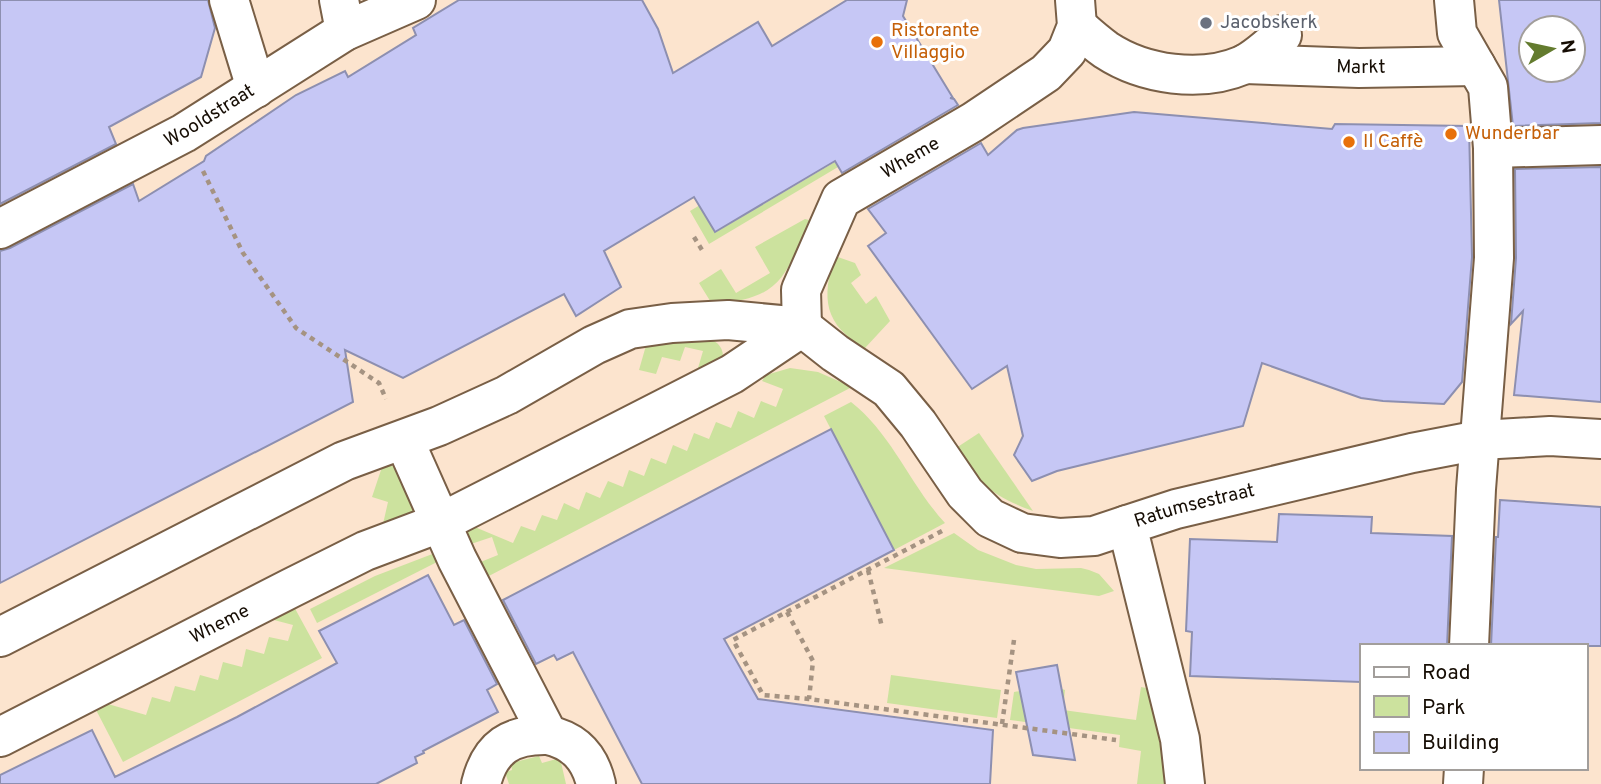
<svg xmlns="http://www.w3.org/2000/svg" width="1601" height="784" viewBox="0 0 1601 784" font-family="Overpass,sans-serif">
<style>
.green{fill:#cce29e}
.building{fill:#c6c7f5;stroke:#8d8fb0;stroke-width:2;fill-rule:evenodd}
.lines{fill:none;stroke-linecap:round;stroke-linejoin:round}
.street-casing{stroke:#795f46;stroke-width:42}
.path{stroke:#a59382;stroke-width:4.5;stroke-dasharray:5 5;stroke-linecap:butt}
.street{stroke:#fff;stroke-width:38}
.worship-dot{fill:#6b7280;stroke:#fff;stroke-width:2.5}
.food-dot{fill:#e8710a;stroke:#fff;stroke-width:2.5}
.labels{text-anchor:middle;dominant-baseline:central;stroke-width:6;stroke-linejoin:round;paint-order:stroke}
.worship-label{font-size:19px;fill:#5b616d;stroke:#fff;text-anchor:start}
.food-label{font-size:19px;fill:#c56008;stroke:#fff;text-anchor:start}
.street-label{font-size:19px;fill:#160d04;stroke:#fff}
</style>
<rect width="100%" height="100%" fill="#fce4ce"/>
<g class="green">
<path d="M835,162L838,167L709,244L690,211L700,205L716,232Z"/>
<path d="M805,219L809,220C785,278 781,299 712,304L699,283L721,269L736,293L770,273L755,247Z"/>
<path d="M835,256L855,263L861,275L851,283L866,304L876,296L890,321L865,348C824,325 821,298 835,256Z"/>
<path d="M707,338C719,342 724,348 723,361L696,375L703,351L685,347L680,361L662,357L656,374L639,370L647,342Z"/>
<path d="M790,368L818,372L852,387L485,578L478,563L498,555L492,537L471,544L464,527L470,525L513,543L521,526L535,531L542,515L557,520L564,503L579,510L586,492L600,498L608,481L623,487L629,470L644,476L651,458L666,464L673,445L687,451L694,433L709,439L716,422L731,428L738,411L754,418L761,401L776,407L783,389L762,381L766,375Z"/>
<path d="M851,402C892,434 910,485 945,523L894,550L824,416Z"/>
<path d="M979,433L1033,511C992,496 979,484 956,448Z"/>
<path d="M383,464L400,468L417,505L414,513L383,524L388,502L372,497Z"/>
<path d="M954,533L978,550L1016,565L1036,569L1081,568L1089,570L1099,574L1114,591L1099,596L884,568Z"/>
<path d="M435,553L439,561L317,623L310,609L375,576Z"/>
<path d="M292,603L322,658L123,762L94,706L101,702L146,715L152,697L170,702L175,686L195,691L200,675L218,680L223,662L242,667L246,649L264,654L269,637L288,641L293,625L274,620L277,611Z"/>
<path d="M891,675L1001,690L997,718L887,703Z"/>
<path d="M1141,687L1151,689L1160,729L1166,784H1137L1141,751L1119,747L1120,735L1010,720L1014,692L1020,691L1021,697L1062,689L1065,690L1063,710L1136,720Z"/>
<path d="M539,756L542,763L560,758L566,784H509L505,772L512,770L511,763Z"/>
</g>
<g class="building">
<path d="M0,0H208L215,28L201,77L109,127L116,144L0,204Z"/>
<path d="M459,0H642L658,29L673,73L758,22L772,46L847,0H907L903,16L953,98H950L954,99L958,105L842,173L835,161L715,232L694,197L604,251L621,287L576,316L564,294L403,378L345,350L353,402L0,583V251L10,248L133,184L139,201L204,161L206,156L296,95L345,71L348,77L416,35L413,28Z"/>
<path d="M1499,0H1601V123L1513,126ZM1531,28H1573V70H1531Z"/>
<path d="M1134,112L1332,129L1335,124L1469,126L1472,257L1462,382L1444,404L1383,401L1361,398L1262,363L1243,426L1057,471L1032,481L1014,455L1023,436L1007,366L972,389L868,246L886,233L868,209L981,143L988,155L1017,130L1023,128Z"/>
<path d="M1601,167V402L1514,395L1523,311L1511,324L1516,258L1515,169Z"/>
<path d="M831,429L894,550L724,639L758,699L993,730L990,784H642L573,652L557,660L554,655L536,664L503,600Z"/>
<path d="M1500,500L1601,507V646H1491L1496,537H1498Z"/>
<path d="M1279,514L1372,517L1371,533L1452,536L1447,646H1361V682L1190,676L1192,632L1186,631L1190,539L1277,542Z"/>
<path d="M428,575L454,625L464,620L497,684L487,690L498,712L423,751L424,753L415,757L417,763L376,784H0V775L92,730L115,777L237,717L337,663L319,631Z"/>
<path d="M1057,665L1075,760L1033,755L1016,672Z"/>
</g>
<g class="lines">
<g class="street-casing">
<g id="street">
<path d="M229,0L256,88"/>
<path d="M339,0L345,31"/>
<path d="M1454,0L1457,33L1488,87L1493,148L1494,258L1476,489L1469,646"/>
<path d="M1077,26C1086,34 1096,43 1106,50C1144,75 1201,83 1243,65C1257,58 1270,46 1282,35"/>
<path id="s1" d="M1245,64L1359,68L1476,66"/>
<path d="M1493,148L1601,145"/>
<path id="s2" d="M0,229L184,133L345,31L416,0"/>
<path id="s3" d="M802,327L801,290L841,199L973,122L1046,73L1067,51L1077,26L1075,0"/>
<path d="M404,440L457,559L548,735C575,741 590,758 596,784"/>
<path d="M0,637L344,461L439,426L507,395L594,345L630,329L672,323L728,320L802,327L835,353L889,389L918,424L965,493L990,518L1022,533L1060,538L1094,536L1127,525"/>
<path id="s4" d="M0,737L291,588L365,551L442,522L732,374L802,327"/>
<path d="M481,784C490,747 511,734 548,735"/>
<path id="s5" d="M1185,784L1180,739L1127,525L1176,509L1412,453L1480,440L1550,436L1601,439"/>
<path d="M1463,784L1464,768"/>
</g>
</g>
<g class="path">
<path d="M203,171L243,253L296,328L379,383L386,399"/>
<path d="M694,237L702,250"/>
<path d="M942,531L733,640L763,695L809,699L1116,740"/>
<path d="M868,570L882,627"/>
<path d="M787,612L813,661L809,699"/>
<path d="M1002,724L1014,640"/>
</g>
<use href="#street" class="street"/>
</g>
<circle class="worship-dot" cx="1206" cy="23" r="7"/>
<g class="food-dot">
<circle cx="877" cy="42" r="7"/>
<circle cx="1451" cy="134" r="7"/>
<circle cx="1349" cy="142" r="7"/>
</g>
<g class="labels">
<g class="worship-label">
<text x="1220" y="23">Jacobskerk</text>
</g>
<g class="food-label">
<text x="891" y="31">Ristorante<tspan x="891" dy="22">Villaggio</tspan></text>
<text x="1465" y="134">Wunderbar</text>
<text x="1363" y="142">Il Caffè</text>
</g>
<g class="street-label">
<text stroke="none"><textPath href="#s1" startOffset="116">Markt</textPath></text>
<text stroke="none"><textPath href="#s2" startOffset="238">Wooldstraat</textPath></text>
<text stroke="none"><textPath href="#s3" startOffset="217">Wheme</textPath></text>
<text stroke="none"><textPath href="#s5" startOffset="336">Ratumsestraat</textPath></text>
<text stroke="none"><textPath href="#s4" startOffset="247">Wheme</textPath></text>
</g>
</g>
<rect x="1360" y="644" width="228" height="126" fill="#ffffff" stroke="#a29e9b" stroke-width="2"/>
<rect x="1374" y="667" width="35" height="10" fill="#ffffff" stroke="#a29e9b" stroke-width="2"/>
<text x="1422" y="679" font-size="21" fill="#160d04">Road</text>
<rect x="1374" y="696" width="35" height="21" fill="#cce29e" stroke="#a29e9b" stroke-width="2"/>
<text x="1422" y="714" font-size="21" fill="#160d04">Park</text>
<rect x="1374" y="732" width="35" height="21" fill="#c6c7f5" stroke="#a29e9b" stroke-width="2"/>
<text x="1422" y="749" font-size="21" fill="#160d04">Building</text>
<g transform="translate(1552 49) rotate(81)"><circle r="33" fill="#ffffff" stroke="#a29e9b" stroke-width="2"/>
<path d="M0-5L12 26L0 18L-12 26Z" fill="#637b2e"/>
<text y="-10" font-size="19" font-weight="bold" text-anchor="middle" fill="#160d04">N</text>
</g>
</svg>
